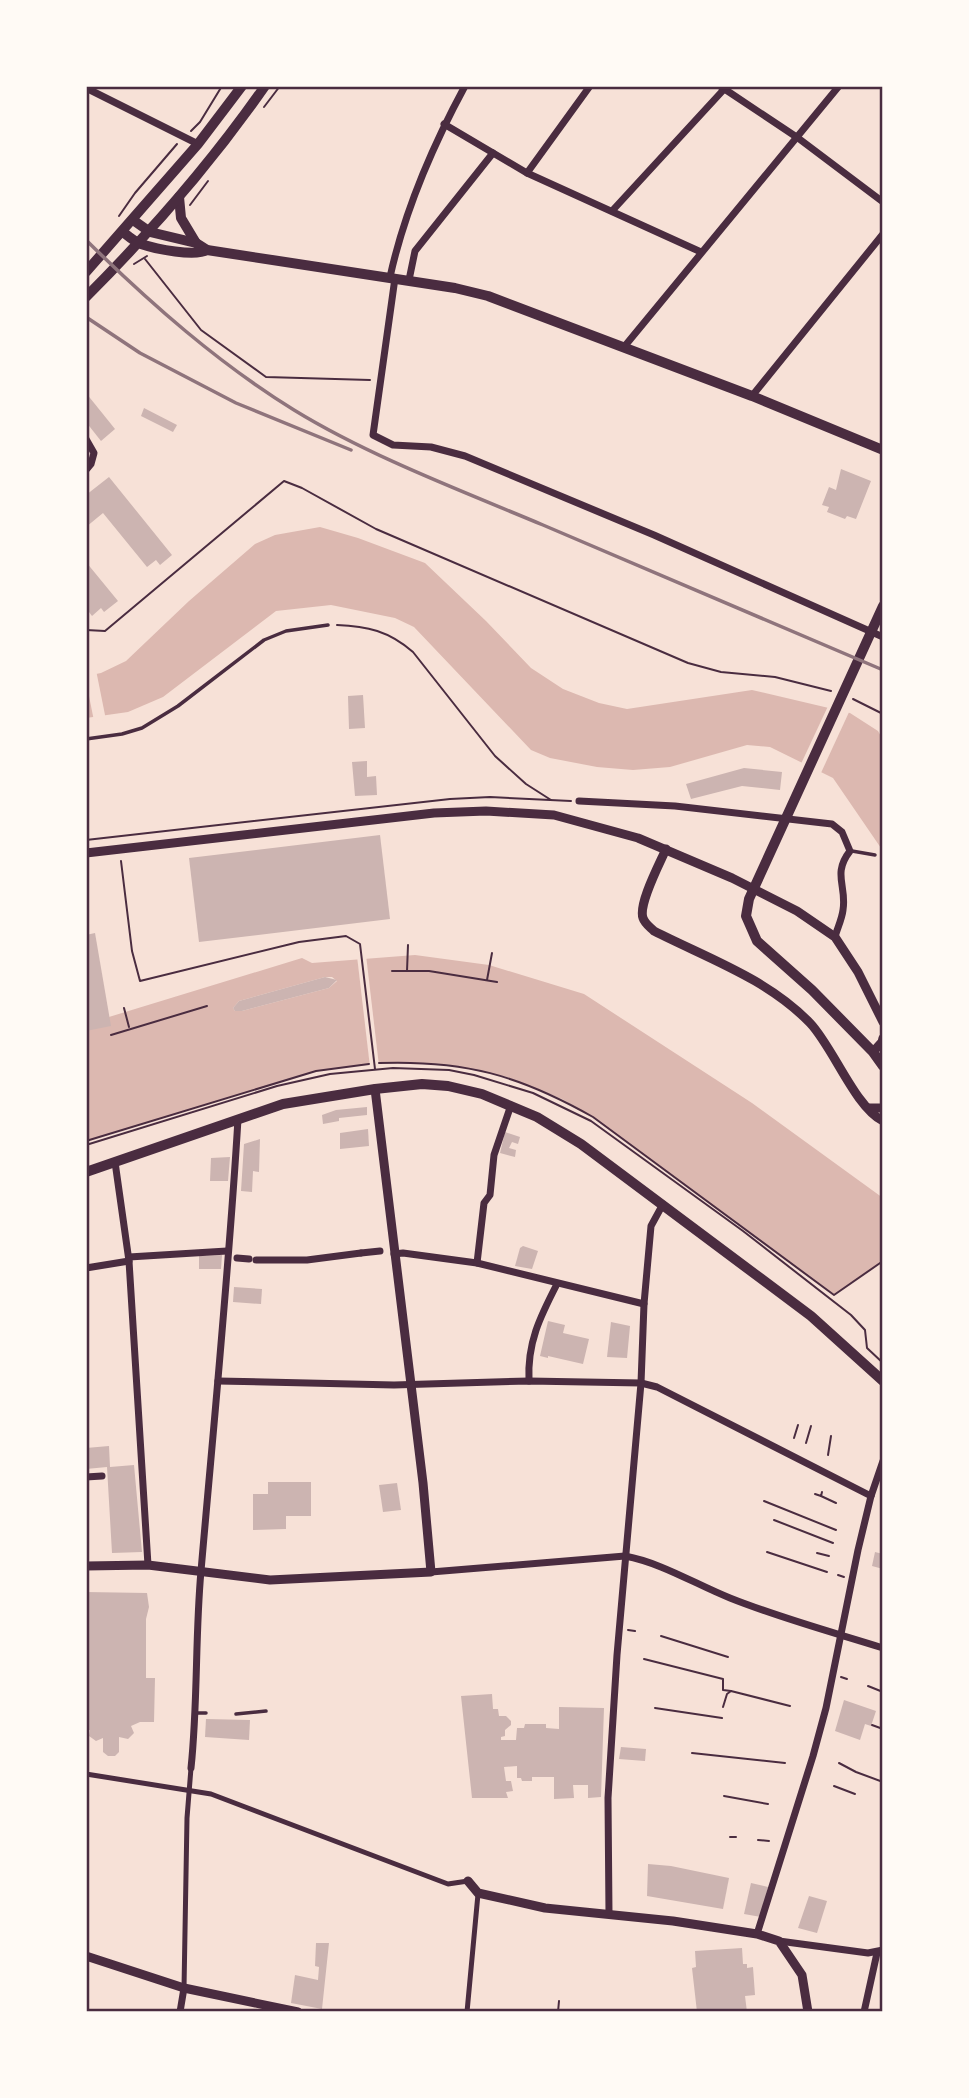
<svg xmlns="http://www.w3.org/2000/svg" width="969" height="2098" viewBox="0 0 969 2098" font-family="Overpass,sans-serif">
<style>
.water{fill:#dcb8b0;fill-rule:evenodd}
.pier{fill:#f7e1d7}
.building{fill:#ccb4b1}
.lines{fill:none;stroke-linecap:round;stroke-linejoin:round}
.path{stroke:#4a2c40;stroke-width:2}
.service{stroke:#4a2c40;stroke-width:3.5}
.pedestrian{stroke:#4a2c40;stroke-width:5}
.minor{stroke:#4a2c40;stroke-width:7}
.tertiary{stroke:#4a2c40;stroke-width:9}
.secondary{stroke:#4a2c40;stroke-width:10}
.primary{stroke:#4a2c40;stroke-width:10}
.rail{stroke:#8f747c;stroke-width:3.5}
.neatline{fill:none;stroke:#4a2c40;stroke-width:2.5}
</style>
<rect width="100%" height="100%" fill="#f7e1d7"/>
<g class="water">
<path d="M320,527L358,538L425,563L486,621L531,668L563,689L599,703L627,709L752,690L850,713L878,731L883,740V851L833,778L770,747L747,745L670,767L633,770L597,767L550,758L531,750L414,627L395,618L331,605L276,611L163,697L128,712L86,718V673L91,675L101,673L126,661L189,601L255,544L275,535Z"/>
<path d="M415,955L489,965L584,994L752,1103L883,1198V1261L834,1295L593,1117L562,1099L507,1077L445,1064L379,1063L316,1071L86,1141V1024L302,958L312,963ZM325,977H332L337,981L329,988L242,1011H235L233,1008L239,1001Z"/>
</g>
<g class="pier">
<path d="M86,669L96,670L106,720L94,721L86,681Z"/>
<path d="M829,704L850,710L820,775L800,766Z"/>
<path d="M366,955L379,1066L370,1067L357,956Z"/>
</g>
<g class="building">
<path d="M86,393L115,429L101,441L86,422Z"/>
<path d="M144,408L177,425L173,432L141,416Z"/>
<path d="M841,469L871,481L856,519L847,516L845,519L827,512L829,507L822,505L829,487L836,490Z"/>
<path d="M109,477L172,555L160,565L156,560L147,567L103,513L86,527V495Z"/>
<path d="M86,562L118,601L104,612L101,608L92,616L86,608Z"/>
<path d="M363,695L365,728L349,729L348,696Z"/>
<path d="M367,761V777L376,776L377,795L355,796L352,762Z"/>
<path d="M744,768L782,772L780,790L742,786L691,799L686,784Z"/>
<path d="M380,835L390,919L199,942L189,858Z"/>
<path d="M95,933L111,1026L86,1031V935Z"/>
<path d="M325,977L337,980L329,988L242,1011H235L233,1008L239,1001Z"/>
<path d="M367,1107V1115L339,1118V1121L323,1124L322,1115L336,1110Z"/>
<path d="M368,1129L369,1146L340,1149V1133Z"/>
<path d="M505,1132L520,1137L518,1144L512,1142L509,1148L516,1150L515,1157L500,1153Z"/>
<path d="M260,1139L259,1172L253,1171L252,1192L241,1191L244,1144Z"/>
<path d="M230,1157L228,1181H210L211,1158Z"/>
<path d="M523,1246L538,1251L532,1269L515,1266L520,1248Z"/>
<path d="M222,1255L221,1269H199V1256Z"/>
<path d="M234,1287L262,1289L261,1304L233,1302Z"/>
<path d="M548,1321L565,1325L563,1333L589,1339L583,1364L548,1356V1358L540,1356Z"/>
<path d="M611,1322L630,1326L627,1358L607,1357Z"/>
<path d="M109,1446L110,1467L134,1465L142,1552L112,1553L107,1467L86,1469V1448Z"/>
<path d="M268,1482H311V1516H286V1529L253,1530V1494H268Z"/>
<path d="M397,1483L401,1510L383,1512L379,1485Z"/>
<path d="M875,1552L883,1554V1569L872,1566Z"/>
<path d="M86,1592L147,1593L149,1607L146,1619V1678H155L154,1722H140L131,1726L134,1733L128,1739L119,1737V1752L115,1756H108L103,1752V1738L96,1741L89,1736L90,1730L86,1731Z"/>
<path d="M492,1694L493,1709H498L499,1716H506L511,1721V1725L505,1730V1736L501,1737V1740H516L517,1728H524L525,1724H546V1728L559,1729V1707L604,1708L601,1797L588,1798V1785H573L574,1798L554,1799V1777H532V1781H522L521,1778H517V1766L504,1767L506,1781H511L513,1791L506,1792L508,1798H472L461,1696Z"/>
<path d="M844,1700L876,1711L871,1726L865,1724L860,1740L835,1731Z"/>
<path d="M206,1719L250,1720L249,1740L205,1737Z"/>
<path d="M621,1747L646,1749L645,1761L619,1759Z"/>
<path d="M648,1864L671,1866L729,1878L723,1909L647,1896Z"/>
<path d="M751,1883L768,1887L761,1917L744,1914Z"/>
<path d="M809,1896L827,1901L817,1933L798,1928Z"/>
<path d="M316,1943H329L322,2009L291,2003L295,1975L318,1980L319,1967L315,1966Z"/>
<path d="M742,1948L743,1964H747V1968L753,1967L755,1995L745,1996L747,2012H697L692,1968L696,1967L695,1951Z"/>
</g>
<g class="lines">
<g class="path">
<path d="M264,107L280,86"/>
<path d="M191,131L200,122L222,86"/>
<path d="M190,205L208,181"/>
<path d="M119,216L135,193L177,144"/>
<path d="M145,259L201,330L266,377L370,380"/>
<path d="M134,264L147,256"/>
<path d="M337,625C367,626 389,631 413,652L495,756L526,784L551,800"/>
<path d="M86,630L105,631L284,481L302,488L376,529L688,663L721,672L775,677L831,691"/>
<path d="M853,699L883,714"/>
<path d="M86,840L450,799L490,797L571,801"/>
<path d="M121,861L132,951L140,981L299,942L346,936L360,944L375,1069"/>
<path d="M392,971H429L497,982"/>
<path d="M407,971L408,945"/>
<path d="M487,980L492,953"/>
<path d="M124,1008L129,1027"/>
<path d="M111,1035L207,1006"/>
<path d="M379,1063C464,1060 519,1075 593,1117L834,1295L883,1261"/>
<path d="M86,1141L316,1071L369,1064"/>
<path d="M86,1145L277,1086L330,1074L393,1068L449,1070L474,1075L533,1093L591,1121L743,1231L851,1315L865,1330L867,1348L883,1363"/>
<path d="M794,1438L798,1425"/>
<path d="M806,1443L811,1426"/>
<path d="M828,1455L831,1436"/>
<path d="M815,1494L821,1496L822,1492"/>
<path d="M821,1496L836,1503"/>
<path d="M764,1501L836,1530"/>
<path d="M774,1520L833,1543"/>
<path d="M767,1552L827,1572"/>
<path d="M817,1553L829,1556"/>
<path d="M838,1575L844,1577"/>
<path d="M628,1630L635,1631"/>
<path d="M661,1636L728,1657"/>
<path d="M644,1659L723,1679V1690L731,1691"/>
<path d="M841,1677L847,1679"/>
<path d="M868,1686L883,1692"/>
<path d="M723,1707L727,1694L731,1691L790,1706"/>
<path d="M655,1708L722,1718"/>
<path d="M872,1725L883,1729"/>
<path d="M692,1753L785,1763"/>
<path d="M839,1763L856,1772L883,1782"/>
<path d="M834,1786L855,1794"/>
<path d="M724,1796L768,1804"/>
<path d="M730,1837H736"/>
<path d="M758,1840L769,1841"/>
<path d="M558,2012L559,2001"/>
</g>
<g class="service">
<path d="M86,739L122,734L142,728L178,706L264,640L286,631L328,625"/>
<path d="M852,851L875,855"/>
<path d="M197,1713H206"/>
<path d="M236,1714L266,1711"/>
</g>
<g class="pedestrian">
<path d="M86,1774L211,1794L448,1884L468,1881"/>
<path d="M184,1988L187,1818L191,1768"/>
<path d="M467,2012L478,1894"/>
</g>
<g class="minor">
<path d="M720,86L798,138L883,202"/>
<path d="M86,88L198,144"/>
<path d="M444,124L527,173L701,252"/>
<path d="M527,173L590,86"/>
<path d="M612,211L727,86"/>
<path d="M390,277C405,209 432,147 465,86"/>
<path d="M395,278L373,435L393,445L431,447L465,456L654,535L883,637"/>
<path d="M409,280L415,251L493,153"/>
<path d="M624,347L839,86"/>
<path d="M752,396L883,234"/>
<path d="M86,439L94,453L91,464L86,470"/>
<path d="M579,801L675,806L832,824L842,832L850,851C832,874 847,886 843,910C842,919 837,929 835,937"/>
<path d="M115,1162L129,1261L148,1565"/>
<path d="M361,1253L380,1251"/>
<path d="M394,1254L403,1253L477,1263L644,1304"/>
<path d="M129,1257L227,1251"/>
<path d="M237,1258L249,1259"/>
<path d="M256,1260H307L361,1253"/>
<path d="M477,1263L484,1203L490,1195L494,1155L511,1105"/>
<path d="M86,1268L129,1261"/>
<path d="M218,1381L394,1385L529,1381L641,1383L657,1387L871,1496"/>
<path d="M529,1381C527,1343 540,1317 557,1284"/>
<path d="M86,1477L102,1476"/>
<path d="M431,1572L625,1556C662,1563 695,1584 730,1598C780,1618 832,1632 883,1648"/>
<path d="M191,1768C198,1702 195,1637 201,1571C214,1421 229,1270 238,1119"/>
<path d="M609,1914L608,1798L617,1655L641,1383L644,1304L651,1226L663,1204"/>
<path d="M757,1934L813,1756L826,1708L858,1550L871,1496L883,1461"/>
<path d="M779,1941L868,1953L883,1950"/>
<path d="M180,2012L184,1988"/>
<path d="M864,2012L877,1953"/>
</g>
<g class="tertiary">
<path d="M666,849C660,863 638,904 643,918C645,924 650,927 654,931C707,958 768,979 810,1023C833,1047 855,1107 883,1121"/>
<path d="M86,853L434,813L486,811L554,815L638,838L732,878L797,911L835,937L858,972L883,1022"/>
<path d="M873,1052L882,1042L883,1038"/>
<path d="M869,1108H883"/>
<path d="M86,1566L148,1565L270,1580L431,1572L423,1483L375,1089"/>
<path d="M468,1881L478,1893L545,1908L673,1921L757,1934L779,1941L802,1975L808,2012"/>
<path d="M86,1956L184,1988L298,2012"/>
</g>
<g class="secondary">
<path d="M883,606L749,899L746,916L757,941L812,990L873,1052L883,1066"/>
<path d="M86,1172L283,1104L375,1089L422,1084L448,1086L482,1094L537,1117L581,1144L811,1316L883,1381"/>
</g>
<g class="primary">
<path d="M179,197L181,218L196,243"/>
<path d="M133,220L150,232L196,243L207,250L455,288L488,296L752,396L883,450"/>
<path d="M123,232C128,236 135,242 141,244C156,249 195,257 207,250"/>
<path d="M86,272L198,144L242,86"/>
<path d="M86,297C151,232 212,162 265,86"/>
</g>
<g class="rail">
<path d="M86,240C150,303 218,363 294,410C369,456 462,491 543,525C657,573 770,622 883,670"/>
<path d="M86,317L140,353L236,403L351,450"/>
</g>
</g>
<rect width="969" height="2098" fill="none" stroke="#fffaf5" stroke-width="175"/>
<rect x="88" y="88" width="793" height="1922" class="neatline"/>
</svg>
